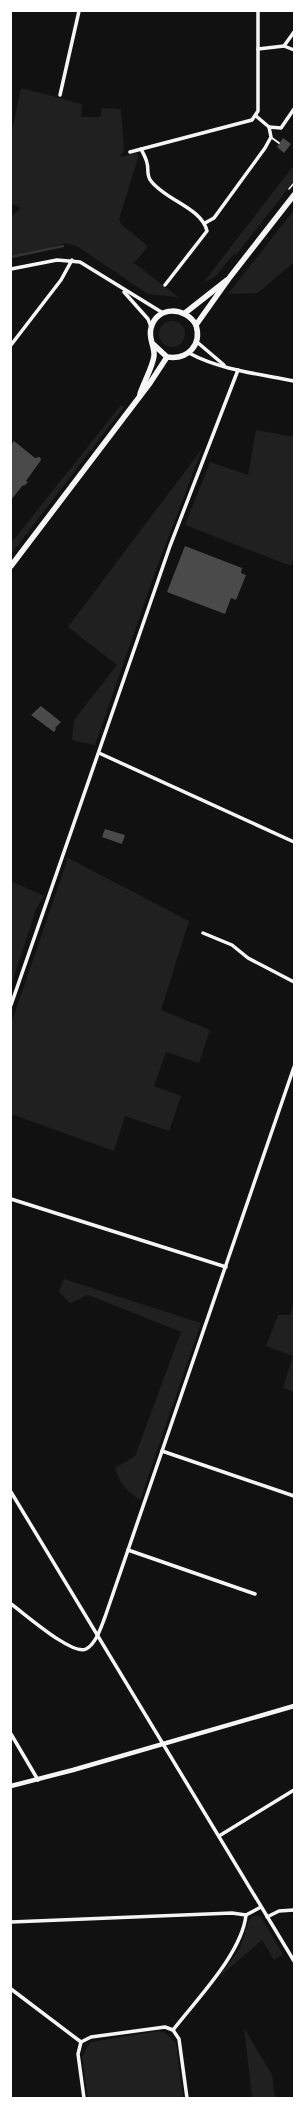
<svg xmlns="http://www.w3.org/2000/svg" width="305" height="2109" viewBox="0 0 305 2109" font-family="'Open Sans',sans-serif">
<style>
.green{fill:#202020}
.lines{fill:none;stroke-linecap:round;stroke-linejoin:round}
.stream{stroke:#333;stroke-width:2.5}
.building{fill:#4a4a4a}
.path{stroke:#f5f5f5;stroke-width:1.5}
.service{stroke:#f5f5f5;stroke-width:2}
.minor{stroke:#f5f5f5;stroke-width:3.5}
.tertiary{stroke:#f5f5f5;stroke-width:4.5}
.primary{stroke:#f5f5f5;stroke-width:5.5}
</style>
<rect width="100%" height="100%" fill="#111"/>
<g class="green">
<path d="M21,88L82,104L81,117H100L102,108L121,109L124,150L120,157L136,153L139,155L119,219L121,224L148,246L137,260L133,262L178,297L148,294L78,247L66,243L11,257V217L21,208L11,203V135Z"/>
<path d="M294,165V181L236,255L234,254L216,276L203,283Z"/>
<path d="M294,210V262L258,293L228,294Z"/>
<circle cx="172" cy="334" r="13"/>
<path d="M121,405L124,407L11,554V543Z"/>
<path d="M256,430L294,437V557L291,566L185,525L210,462L248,475Z"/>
<path d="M202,449L157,567L95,745L72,740L74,720L117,665L68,627Z"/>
<path d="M68,858L189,921L161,1010L210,1030L199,1063L166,1052L154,1086L181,1096L169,1131L125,1116L114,1151L11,1114V1024Z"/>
<path d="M11,881L44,896L36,909L11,986Z"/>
<path d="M64,1279L201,1323L140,1500C127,1491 119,1483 115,1468L135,1456L181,1332L88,1295L70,1303L59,1292Z"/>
<path d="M294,1302V1392L283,1388L293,1356L266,1346L278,1315H290Z"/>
<path d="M253,1916H260L283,1954L274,1960L262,1940L219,1977L240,1948L249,1920Z"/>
<path d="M244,2028L272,2075L275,2098H253L252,2096Z"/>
<path d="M159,2031L165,2033L176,2043L183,2098H88L82,2056L91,2042Z"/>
</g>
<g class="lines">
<path class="stream" d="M11,257L63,246"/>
</g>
<g class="building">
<path d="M283,138L291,144L284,153L277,147Z"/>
<path d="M14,441L35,458L40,457L41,460L26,481L28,482L24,486L23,485L11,500V445Z"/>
<path d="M185,546L242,568L241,573L246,575L236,600L231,598L225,614L167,592Z"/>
<path d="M41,706L61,722L55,728L56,729L54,732L31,715Z"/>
<path d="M105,829L125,835L122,844L102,837Z"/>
</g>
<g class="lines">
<path class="path" d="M289,189L294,183"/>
<path class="service" d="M272,138L279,143"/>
<g class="minor">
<path d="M284,46L294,50"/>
<path d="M258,49L284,46L294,32"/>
<path d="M60,95L79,11"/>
<path d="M269,127L281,128L294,109"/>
<path d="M141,149C143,153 146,158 147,163C149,169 146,175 151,181C165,200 202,208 207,231L165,285"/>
<path d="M130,152L252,120L258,111V11"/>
<path d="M205,223L214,218L265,148L271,137L269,127L256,116"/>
<path d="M11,269L57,260L80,262L163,313"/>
<path d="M124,292L148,319L151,327"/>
<path d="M197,342L224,365"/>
<path d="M11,345L61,280L72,260"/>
<path d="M189,353C220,370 260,374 294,381"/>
<path d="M99,753L294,842"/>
<path d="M203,933L232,945L248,958L294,982"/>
<path d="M11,1005L170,546L238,370"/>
<path d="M11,1199L226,1267"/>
<path d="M162,1451L294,1496"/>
<path d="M11,1492L294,1961"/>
<path d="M128,1550L255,1594"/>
<path d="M11,1604C24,1613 72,1656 86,1649C96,1644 101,1627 105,1617L294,1067"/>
<path d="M11,1734L38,1780"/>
<path d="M219,1836L294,1790"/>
<path d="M267,1917L279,1911L294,1910"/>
<path d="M11,1922L232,1913L246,1915L261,1907"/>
<path d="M11,1989L81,2042"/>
<path d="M173,2030C197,1999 242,1953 246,1915"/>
<path d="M84,2098L78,2054L81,2042L91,2037L165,2027L173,2030L179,2039L187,2098"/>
</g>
<path class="tertiary" d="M11,1786L73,1770L294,1706"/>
<g class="primary">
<path d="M185,313L227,280"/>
<path d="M196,325L230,277L294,195"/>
<path d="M140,394C143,384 153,366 154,356C155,347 148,338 151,328C157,305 186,307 196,325C202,345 188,360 167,357L152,343"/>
<path d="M11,566L150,383L167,357"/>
</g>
</g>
<rect width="305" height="2109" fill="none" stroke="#ffffff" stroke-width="24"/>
</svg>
